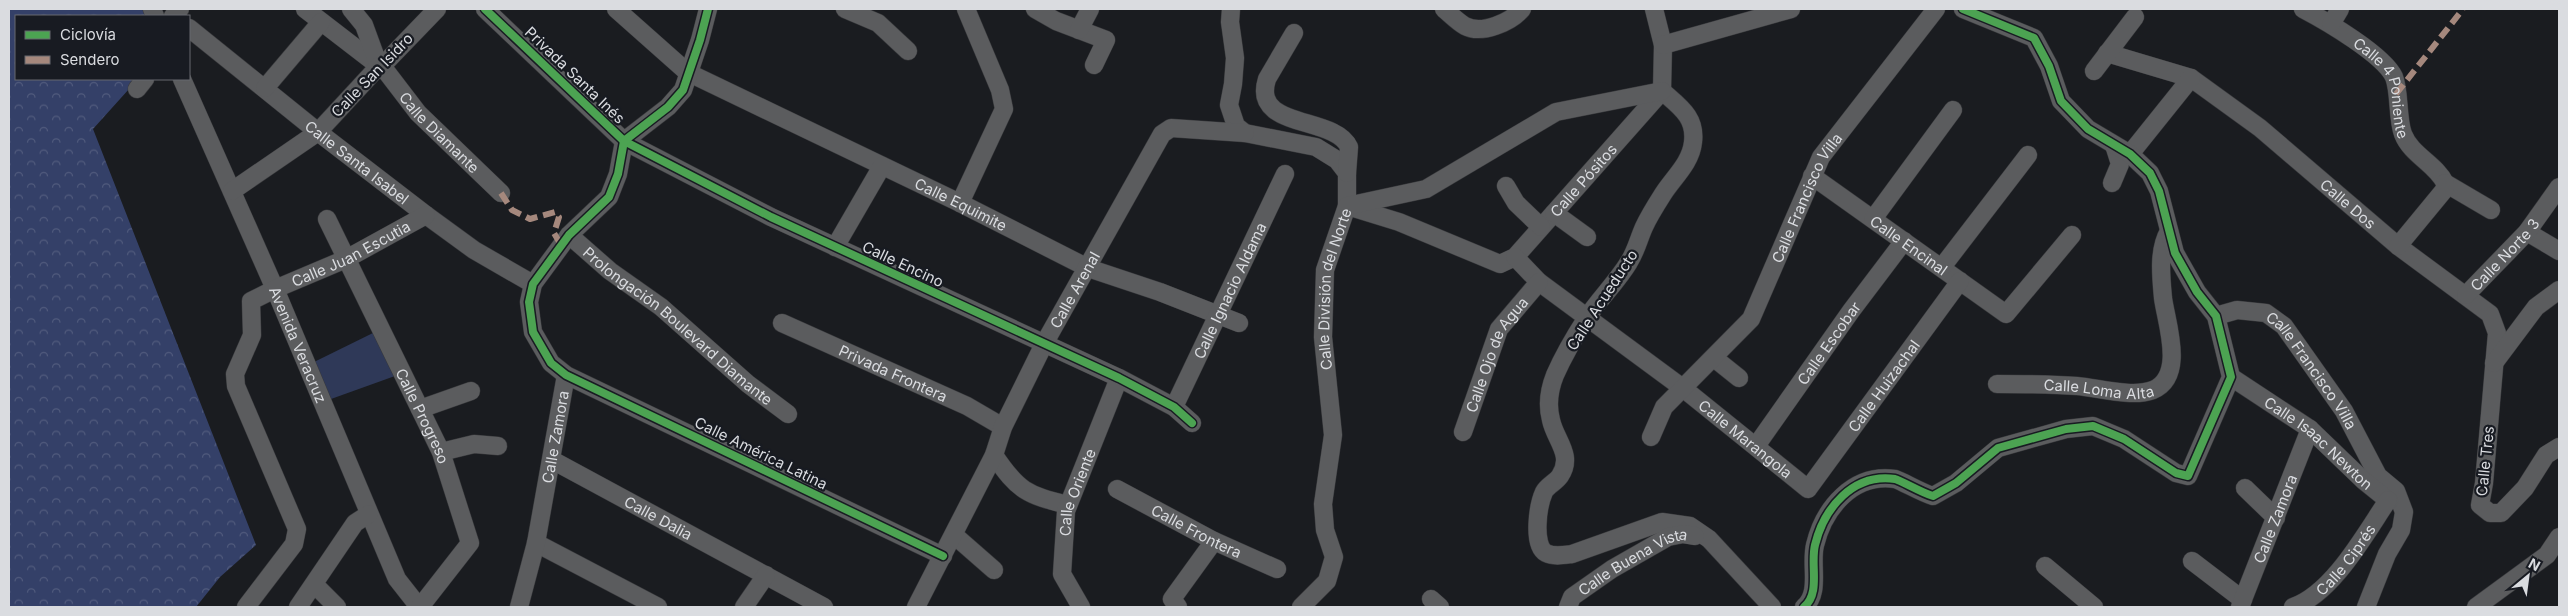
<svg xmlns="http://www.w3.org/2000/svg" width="2568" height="616" viewBox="0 0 2568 616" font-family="Inter,sans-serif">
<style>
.forest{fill:url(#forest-crowns)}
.pitch{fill:#2f3958}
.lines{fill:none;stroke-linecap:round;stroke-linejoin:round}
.minor-casing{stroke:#38393c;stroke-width:19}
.minor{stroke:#5b5c5e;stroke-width:18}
.quiet{stroke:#a5887d;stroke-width:6;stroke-dasharray:12 6;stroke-linecap:butt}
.cycleway-casing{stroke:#181b22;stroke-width:11}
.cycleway{stroke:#4ca352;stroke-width:8}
.labels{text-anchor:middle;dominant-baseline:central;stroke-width:4.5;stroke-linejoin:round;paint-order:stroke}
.street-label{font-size:15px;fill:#dadce0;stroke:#181b22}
</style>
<defs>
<pattern id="forest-crowns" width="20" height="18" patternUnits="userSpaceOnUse" patternTransform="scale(1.25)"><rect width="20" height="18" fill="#344068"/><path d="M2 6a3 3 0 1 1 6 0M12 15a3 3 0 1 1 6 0" fill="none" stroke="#515b7d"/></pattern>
</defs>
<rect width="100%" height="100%" fill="#1a1c20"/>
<path class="forest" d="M9,9H144L146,16H16V79H138L93,129L256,545L220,577L196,607H9Z"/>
<path class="pitch" d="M375,332L395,376L331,399L314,362Z"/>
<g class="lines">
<g class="minor-casing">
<g id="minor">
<path d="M152,9L155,16"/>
<path d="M305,9L379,66"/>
<path d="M351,9L364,25L379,66"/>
<path d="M485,9L624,141L771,217L1119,378L1174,407L1192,423"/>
<path id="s1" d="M616,9L687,72L960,203L1088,268L1160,292L1239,323"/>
<path d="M708,9L700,40L683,90L668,107L624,141L618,174L609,197L569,235L533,284L529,302L533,332L551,363L566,375L943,556"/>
<path d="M845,9L878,23L908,51"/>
<path d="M1035,9L1056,21L1106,40L1094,65"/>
<path id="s2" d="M1231,9L1230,22L1235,58L1233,84L1229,105L1236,126L1245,133L1316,147L1337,160L1347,173V206L1399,222L1500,264L1515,257L1662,91"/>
<path d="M1444,9C1450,14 1458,22 1465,26C1482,35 1511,22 1522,9"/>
<path d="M1654,9L1663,45L1662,91"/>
<path id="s3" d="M2303,9C2326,21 2384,55 2394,77C2400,92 2397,118 2403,134C2411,155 2436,164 2445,183"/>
<path d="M173,16L180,9"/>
<path d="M2331,24L2340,9"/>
<path id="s4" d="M189,28L318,132L426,215L474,250L533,284"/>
<path d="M1079,30L1090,9"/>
<path d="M1294,33L1267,79C1251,130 1334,115 1349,147L1347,173"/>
<path d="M1663,45L1791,9"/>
<path id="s5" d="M2107,53L2191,78L2260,128L2398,246L2490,314L2497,333L2484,483L2480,505L2490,513H2501L2525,488L2546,455L2559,447"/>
<path id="s6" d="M382,66L418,113L501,193"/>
<path d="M2094,71L2135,17"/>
<path id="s7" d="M182,79L275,289L397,579L419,607"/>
<path d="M265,88L321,22"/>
<path d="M137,89L145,79"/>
<path d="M1662,91C1680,107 1696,117 1693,142C1691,163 1673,178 1663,194C1656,205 1649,216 1644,227C1639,238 1636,251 1629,262C1617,282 1599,299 1586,319C1575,336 1563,357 1555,375C1549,390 1547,405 1551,420C1555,440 1574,455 1560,476C1556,482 1547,486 1544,492C1538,505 1532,545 1546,553C1554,557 1564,555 1572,554L1662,522L1690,526L1709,539L1772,607"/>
<path d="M2130,154L2191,78"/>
<path id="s8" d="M1812,176L2006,314L2072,235"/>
<path d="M2112,183L2120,164L2114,145"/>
<path d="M2445,183L2491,210"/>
<path d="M1506,186L1516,203L1541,227"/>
<path d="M232,191L318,132L379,66H382L437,9"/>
<path d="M960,203L1004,109L1000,90L966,9"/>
<path d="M1554,213L1587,237"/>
<path id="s9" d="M327,219L441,452L470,543L420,607"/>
<path d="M1873,219L1953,110"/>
<path d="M2527,232L2559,251"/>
<path id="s10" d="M569,235L610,271L661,307L748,384L788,414"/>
<path d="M2398,246L2445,189V183"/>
<path d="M835,247L882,166"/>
<path id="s11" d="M1515,257L1539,282L1684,389L1808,489L1960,281"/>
<path d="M1942,267L2028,155"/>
<path id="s12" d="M2466,295L2527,232L2559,187"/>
<path id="s13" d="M2216,316L2237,310L2266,313L2284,326L2344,411L2378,476L2396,491L2404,512L2401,530L2387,554L2366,607"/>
<path id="s14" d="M782,323L967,406L1003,427"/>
<path d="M1714,358L1739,378"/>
<path d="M2494,363L2536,307L2559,290"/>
<path id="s15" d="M2231,377L2310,429L2363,480L2389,501"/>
<path id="s16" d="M1997,384C2024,384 2050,384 2077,386C2099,388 2132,398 2153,390C2186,376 2166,322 2163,298C2161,276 2158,250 2169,231"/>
<path id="s17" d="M1174,407L1285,174"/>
<path d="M420,409L471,391"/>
<path id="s18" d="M1463,432L1499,329L1539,282"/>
<path id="s19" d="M1651,437L1664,407L1751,319L1821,157L1936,9"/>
<path id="s20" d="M1756,446L1851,311L1904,241"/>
<path d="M441,452L474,444L498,446"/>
<path d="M994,455C1018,491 1027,495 1068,505"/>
<path id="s21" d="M552,460L824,607"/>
<path d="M2245,488L2276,518"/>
<path id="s22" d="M1117,489L1214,541L1277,569"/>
<path d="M954,535L994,570"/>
<path d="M536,543L658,607"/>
<path d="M2192,561L2243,600"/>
<path d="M2045,566L2094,607"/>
<path d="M315,585L337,607"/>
<path d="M1431,599L1440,607"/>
<path id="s23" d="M246,607L294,544L297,529L236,386L235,374L252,335L251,301L275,289L346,259L426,215"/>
<path d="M298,607L355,523L369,514"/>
<path id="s24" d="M519,607L536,543L566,375"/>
<path d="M744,607L766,575"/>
<path id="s25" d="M916,607L994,455L1003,427L1044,344L1162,134L1171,128L1245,133"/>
<path id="s26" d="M1081,607L1062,574L1066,511L1119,378"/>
<path d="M1178,607L1172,599L1214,541"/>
<path id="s27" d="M1301,607L1327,581L1334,557L1325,530L1323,504L1333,435L1323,337L1325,270L1347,206L1426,189L1556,112L1662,91"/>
<path id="s28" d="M1568,607L1572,597L1612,569L1668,537L1683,534L1695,536"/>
<path d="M1804,607C1821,593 1810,565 1815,545C1824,508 1853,473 1895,479C1902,481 1922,493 1933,496L1956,483L1998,448L2066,429L2093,426L2124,439L2176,473L2188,476L2231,377L2216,316L2197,292L2175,253L2159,191L2150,173L2130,154L2088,129L2061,101L2049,66L2034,38L1963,9"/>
<path id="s29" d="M2240,607L2310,429"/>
<path id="s30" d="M2293,607C2333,593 2365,534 2388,500"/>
<path d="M2476,607L2547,555L2559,537"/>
</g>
</g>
<use href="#minor" class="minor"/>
<g class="quiet">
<path d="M2396,94L2463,9"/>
<path d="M501,193L512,210L530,219L555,212L559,217L554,233L561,245"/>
</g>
<g class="cycleway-casing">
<g id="cycleway">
<path d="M485,9L624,141L771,217L1119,378L1174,407L1192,423"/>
<path d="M708,9L700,40L683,90L668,107L624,141L618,174L609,197L569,235L533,284L529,302L533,332L551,363L566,375L943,556"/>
<path d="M1804,607C1821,593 1810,565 1815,545C1824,508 1853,473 1895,479C1902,481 1922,493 1933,496L1956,483L1998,448L2066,429L2093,426L2124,439L2176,473L2188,476L2231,377L2216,316L2197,292L2175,253L2159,191L2150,173L2130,154L2088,129L2061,101L2049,66L2034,38L1963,9"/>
</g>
</g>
<use href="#cycleway" class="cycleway"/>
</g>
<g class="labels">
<g class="street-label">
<text transform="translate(372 75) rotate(-46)">Calle San Isidro</text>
<text transform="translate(575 75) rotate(44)">Privada Santa Inés</text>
<text stroke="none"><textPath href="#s3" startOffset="119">Calle 4 Poniente</textPath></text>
<text stroke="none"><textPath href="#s6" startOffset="88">Calle Diamante</textPath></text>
<text stroke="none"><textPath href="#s4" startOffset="215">Calle Santa Isabel</textPath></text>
<text stroke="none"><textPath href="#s2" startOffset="560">Calle Pósitos</textPath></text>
<text stroke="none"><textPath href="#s19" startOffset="290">Calle Francisco Villa</textPath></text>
<text stroke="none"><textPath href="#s5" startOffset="289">Calle Dos</textPath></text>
<text stroke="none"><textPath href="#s1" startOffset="399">Calle Equimite</textPath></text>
<text stroke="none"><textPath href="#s8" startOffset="119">Calle Encinal</textPath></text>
<text stroke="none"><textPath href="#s23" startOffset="449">Calle Juan Escutia</textPath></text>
<text stroke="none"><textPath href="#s12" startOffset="56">Calle Norte 3</textPath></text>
<text transform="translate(903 264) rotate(25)">Calle Encino</text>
<text stroke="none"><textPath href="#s17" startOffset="129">Calle Ignacio Aldama</textPath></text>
<text stroke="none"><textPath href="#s25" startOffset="355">Calle Arenal</textPath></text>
<text stroke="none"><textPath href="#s27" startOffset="334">Calle División del Norte</textPath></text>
<text transform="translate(1602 300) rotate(-57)">Calle Acueducto</text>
<text stroke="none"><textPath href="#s10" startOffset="142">Prolongación Boulevard Diamante</textPath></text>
<text stroke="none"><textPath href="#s20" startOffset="126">Calle Escobar</textPath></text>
<text stroke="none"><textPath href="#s7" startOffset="290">Avenida Veracruz</textPath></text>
<text stroke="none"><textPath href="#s18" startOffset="85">Calle Ojo de Agua</textPath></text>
<text stroke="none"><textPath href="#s14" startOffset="122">Privada Frontera</textPath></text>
<text stroke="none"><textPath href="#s13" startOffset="125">Calle Francisco Villa</textPath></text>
<text stroke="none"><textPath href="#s16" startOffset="102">Calle Loma Alta</textPath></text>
<text stroke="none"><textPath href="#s11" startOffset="502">Calle Huizachal</textPath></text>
<text stroke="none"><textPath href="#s9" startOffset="219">Calle Progreso</textPath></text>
<text stroke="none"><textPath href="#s24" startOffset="174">Calle Zamora</textPath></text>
<text stroke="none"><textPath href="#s11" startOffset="294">Calle Marangola</textPath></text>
<text stroke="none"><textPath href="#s15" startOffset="110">Calle Isaac Newton</textPath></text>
<text transform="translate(761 453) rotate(26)">Calle América Latina</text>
<text transform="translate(2485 461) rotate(-84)">Calle Tres</text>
<text stroke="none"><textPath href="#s26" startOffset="122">Calle Oriente</textPath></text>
<text stroke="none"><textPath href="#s21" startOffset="121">Calle Dalia</textPath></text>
<text stroke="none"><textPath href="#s29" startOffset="95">Calle Zamora</textPath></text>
<text stroke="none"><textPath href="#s22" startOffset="90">Calle Frontera</textPath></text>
<text stroke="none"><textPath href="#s30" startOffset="72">Calle Ciprés</textPath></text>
<text stroke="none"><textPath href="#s28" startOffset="82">Calle Buena Vista</textPath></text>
</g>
</g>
<rect width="2568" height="616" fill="none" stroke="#dadce0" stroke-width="20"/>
<rect x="15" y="15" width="175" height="65" fill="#181b22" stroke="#66686e"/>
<rect x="25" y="31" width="25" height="8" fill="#4ca352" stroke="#66686e"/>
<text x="60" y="40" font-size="15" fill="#dadce0">Ciclovía</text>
<rect x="25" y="56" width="25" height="8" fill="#a5887d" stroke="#66686e"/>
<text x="60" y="65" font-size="15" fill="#dadce0">Sendero</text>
<g transform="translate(2528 576) rotate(29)" stroke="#181b22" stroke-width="4" paint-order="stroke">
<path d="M0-4L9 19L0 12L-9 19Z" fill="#dadce0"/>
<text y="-8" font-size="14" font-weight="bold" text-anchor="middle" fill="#dadce0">N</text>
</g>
</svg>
